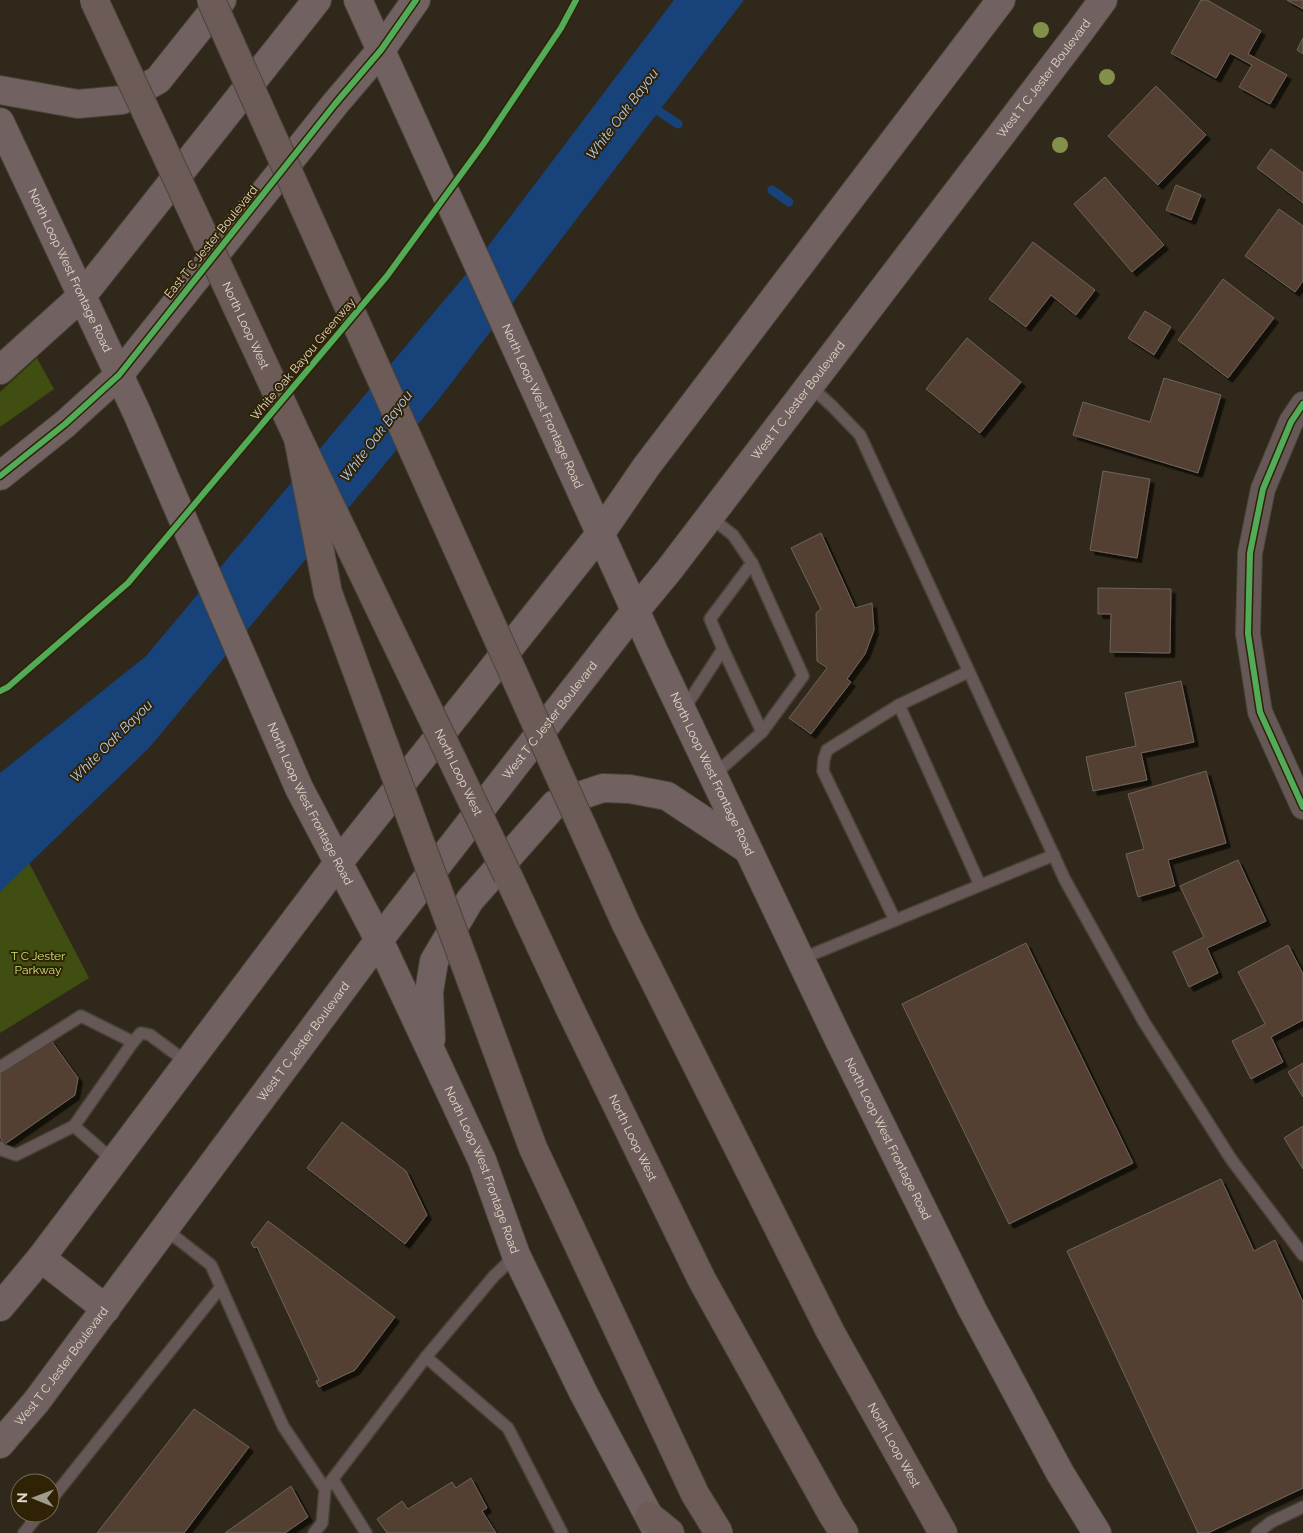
<svg xmlns="http://www.w3.org/2000/svg" width="1303" height="1533" viewBox="0 0 1303 1533" font-family="Raleway,sans-serif">
<style>
.green{fill:#414e11}
.water{fill:#18427a}
.lines{fill:none;stroke-linecap:round;stroke-linejoin:round}
.stream{stroke:#18427a;stroke-width:9}
.building{fill:#534033;stroke:#6e645b;filter:url(#shadow)}
.lane-casing{stroke:#4a4338;stroke-width:14}
.street-casing{stroke:#4a4338;stroke-width:26}
.secondary-casing{stroke:#4a4338;stroke-width:30}
.highway-casing{stroke:#4a4338;stroke-width:30}
.lane{stroke:#655857;stroke-width:11}
.street{stroke:#655857;stroke-width:24}
.secondary{stroke:#716261;stroke-width:28}
.highway{stroke:#6c5b57;stroke-width:28}
.highway-bridge-casing{stroke:#4a4338;stroke-width:30;stroke-linecap:butt}
.highway-bridge{stroke:#6c5b57;stroke-width:28}
.cycleway-casing{stroke:#2f2205;stroke-width:9}
.cycleway{stroke:#51ab58;stroke-width:6}
.tree{fill:#829049}
.labels{text-anchor:middle;dominant-baseline:central;stroke-width:4;stroke-linejoin:round;paint-order:stroke}
.street-label{font-size:12px;fill:#e0d8c8;stroke:#2f2205}
.park-label{font-size:12px;fill:#c5e570;stroke:#2f2205}
.water-label{font-size:14px;font-style:italic;fill:#b3cdf2;stroke:#2f2205}
</style>
<defs>
<filter id="shadow"><feDropShadow dx="4.5" dy="4.5" stdDeviation="0" flood-color="#0009"/></filter>
</defs>
<rect width="100%" height="100%" fill="#30281a"/>
<g class="green">
<path d="M37,358L54,389L0,427V392Z"/>
<path d="M0,807L89,978L0,1033Z"/>
</g>
<path class="water" d="M674,0H744L439,399L149,748L0,892V773L146,656L473,266Z"/>
<g class="lines">
<g class="stream">
<path d="M651,106L678,124"/>
<path d="M772,190L789,202"/>
</g>
</g>
<g class="building">
<path d="M1201,0H1207L1261,31L1248,54L1287,75L1270,104L1239,87L1252,65L1230,53L1216,78L1171,53Z"/>
<path d="M1287,0H1303V9Z"/>
<path d="M1303,38V54L1297,50Z"/>
<path d="M1156,86L1206,135L1158,185L1108,136Z"/>
<path d="M1271,149L1303,173V203L1257,168Z"/>
<path d="M1105,177L1164,245L1132,272L1074,204Z"/>
<path d="M1176,185L1201,195L1191,220L1166,210Z"/>
<path d="M1279,209L1303,226V281L1295,292L1245,256Z"/>
<path d="M1033,242L1095,290L1076,315L1051,295L1026,327L989,299Z"/>
<path d="M1223,279L1274,318L1228,378L1178,340Z"/>
<path d="M1145,311L1171,327L1154,355L1128,338Z"/>
<path d="M967,338L1021,382L980,433L926,389Z"/>
<path d="M1164,378L1221,395L1198,473L1073,435L1083,402L1150,422Z"/>
<path d="M1103,471L1150,479L1137,558L1090,550Z"/>
<path d="M821,533L855,608L872,603L874,630L865,654L847,679L851,682L811,734L789,718L827,668L817,661L816,613L821,609L791,548Z"/>
<path d="M1098,588L1171,589L1170,653L1110,652L1111,614H1098Z"/>
<path d="M1181,681L1194,742L1141,753L1147,780L1093,791L1086,757L1136,746L1125,693Z"/>
<path d="M1206,771L1226,843L1168,860L1175,886L1138,897L1126,854L1144,849L1128,794Z"/>
<path d="M1238,860L1266,921L1207,948L1218,973L1189,987L1173,952L1204,937L1180,886Z"/>
<path d="M1026,943L1133,1163L1009,1224L902,1004Z"/>
<path d="M1288,945L1303,974V1020L1271,1037L1283,1062L1251,1079L1232,1041L1265,1024L1238,972Z"/>
<path d="M50,1039L78,1078L75,1095L5,1144L0,1137V1074Z"/>
<path d="M1303,1063V1097L1288,1072Z"/>
<path d="M342,1122L406,1171L427,1215L405,1244L307,1168Z"/>
<path d="M1303,1126V1169L1284,1138Z"/>
<path d="M1221,1179L1254,1251L1275,1240L1303,1302V1488L1208,1533H1198L1067,1251Z"/>
<path d="M268,1221L395,1317L355,1370L319,1387L316,1381L319,1380L257,1247L254,1248L251,1243Z"/>
<path d="M194,1409L249,1447L184,1533H97Z"/>
<path d="M471,1478L487,1508L482,1511L496,1533H387L377,1519L402,1501L408,1509L452,1482L456,1488Z"/>
<path d="M291,1486L308,1517L285,1533H225Z"/>
</g>
<g class="lines">
<g class="lane-casing">
<g id="lane">
<path d="M810,386L832,406L860,435L1065,880L1144,1022L1231,1159L1303,1255"/>
<path d="M710,517L733,535L752,563L803,676L762,732L713,776"/>
<path d="M723,649L762,732"/>
<path d="M899,705L980,885"/>
<path d="M684,709L723,649L710,619L752,563"/>
<path d="M895,920L823,771L824,759L827,750L899,705L968,672"/>
<path d="M801,959L1054,855"/>
<path d="M0,1067L81,1016L133,1042"/>
<path d="M0,1147L2,1150L16,1155L74,1126"/>
<path d="M114,1161L74,1126L133,1042L141,1033L150,1035L188,1063"/>
<path d="M165,1229L211,1265L283,1426L325,1489L426,1357L494,1276L516,1255"/>
<path d="M426,1357L508,1428L562,1533"/>
<path d="M333,1480L366,1533"/>
<path d="M50,1501L221,1287"/>
<path d="M24,1533L40,1513"/>
<path d="M314,1533L322,1523L325,1489"/>
<path d="M1257,1533L1271,1522L1303,1507"/>
</g>
</g>
<g class="street-casing">
<path id="street" d="M1303,404L1291,422L1263,489L1250,553L1248,634L1260,712L1303,807"/>
</g>
<g class="secondary-casing">
<g id="secondary">
<path id="s1" d="M358,0L655,654L837,1036L972,1309L1060,1473L1097,1533"/>
<path d="M0,90L78,104L122,100L158,80L222,0"/>
<path id="s2" d="M0,122L137,413L299,788L379,940L482,1160L516,1255L584,1394L658,1533"/>
<path d="M0,370L82,296L317,0"/>
<path d="M0,476L65,424L119,375L335,104L381,50L416,0"/>
<path d="M431,1039L429,992L434,961L470,900L555,804L603,788L630,789L667,796L747,849"/>
<path d="M41,1258L106,1309"/>
<path d="M0,1307L41,1258L339,862L600,534L646,467L1001,0"/>
<path id="s3" d="M0,1444L36,1402L379,940L635,611L669,570L1081,30L1103,0"/>
</g>
</g>
<g class="highway-casing">
<g id="highway">
<path id="s4" d="M508,876L569,1007L702,1280L832,1514L844,1533"/>
<path id="s5" d="M626,924L831,1333L943,1533"/>
<path d="M649,1516L670,1533"/>
</g>
</g>
<use href="#lane" class="lane"/>
<use href="#street" class="street"/>
<use href="#secondary" class="secondary"/>
<use href="#highway" class="highway"/>
<g class="highway-bridge-casing">
<g id="highway-bridge">
<path id="s6" d="M94,0L298,438L508,876"/>
<path d="M211,0L626,924"/>
<path d="M298,438L328,593L533,1148L695,1494L719,1533"/>
</g>
</g>
<use href="#highway-bridge" class="highway-bridge"/>
<g class="cycleway-casing">
<g id="cycleway">
<path d="M1303,404L1291,422L1263,489L1250,553L1248,634L1260,712L1303,807"/>
<path d="M0,476L65,424L119,375L335,104L381,50L416,0"/>
<path d="M0,691L8,687L128,583L387,276L484,143L561,28L576,0"/>
</g>
</g>
<use href="#cycleway" class="cycleway"/>
</g>
<g class="tree">
<circle cx="1041" cy="30" r="8"/>
<circle cx="1107" cy="77" r="8"/>
<circle cx="1060" cy="145" r="8"/>
</g>
<g class="labels">
<g class="street-label">
<text stroke="none"><textPath href="#s3" startOffset="1719">West T C Jester Boulevard</textPath></text>
<text transform="translate(211 242) rotate(-51)">East T C Jester Boulevard</text>
<text stroke="none"><textPath href="#s2" startOffset="164">North Loop West Frontage Road</textPath></text>
<text stroke="none"><textPath href="#s6" startOffset="359">North Loop West</textPath></text>
<text transform="translate(303 359) rotate(-50)">White Oak Bayou Greenway</text>
<text stroke="none"><textPath href="#s3" startOffset="1314">West T C Jester Boulevard</textPath></text>
<text stroke="none"><textPath href="#s1" startOffset="446">North Loop West Frontage Road</textPath></text>
<text stroke="none"><textPath href="#s3" startOffset="909">West T C Jester Boulevard</textPath></text>
<text stroke="none"><textPath href="#s6" startOffset="854">North Loop West</textPath></text>
<text stroke="none"><textPath href="#s1" startOffset="851">North Loop West Frontage Road</textPath></text>
<text stroke="none"><textPath href="#s2" startOffset="749">North Loop West Frontage Road</textPath></text>
<text stroke="none"><textPath href="#s3" startOffset="504">West T C Jester Boulevard</textPath></text>
<text stroke="none"><textPath href="#s4" startOffset="290">North Loop West</textPath></text>
<text stroke="none"><textPath href="#s1" startOffset="1256">North Loop West Frontage Road</textPath></text>
<text stroke="none"><textPath href="#s2" startOffset="1154">North Loop West Frontage Road</textPath></text>
<text stroke="none"><textPath href="#s3" startOffset="99">West T C Jester Boulevard</textPath></text>
<text stroke="none"><textPath href="#s5" startOffset="586">North Loop West</textPath></text>
</g>
<g class="park-label">
<text x="38" y="956">T C Jester<tspan x="38" dy="14">Parkway</tspan></text>
</g>
<g class="water-label">
<text transform="translate(622 114) rotate(-53)">White Oak Bayou</text>
<text transform="translate(376 436) rotate(-53)">White Oak Bayou</text>
<text transform="translate(111 741) rotate(-45)">White Oak Bayou</text>
</g>
</g>
<g transform="translate(35 1498) rotate(271)"><circle r="24" fill="#2f2205" stroke="#766b53"/>
<path d="M0-4L9 19L0 12L-9 19Z" fill="#a29a8b"/>
<text y="-8" font-size="14" font-weight="bold" text-anchor="middle" fill="#e0d8c8">N</text>
</g>
</svg>
